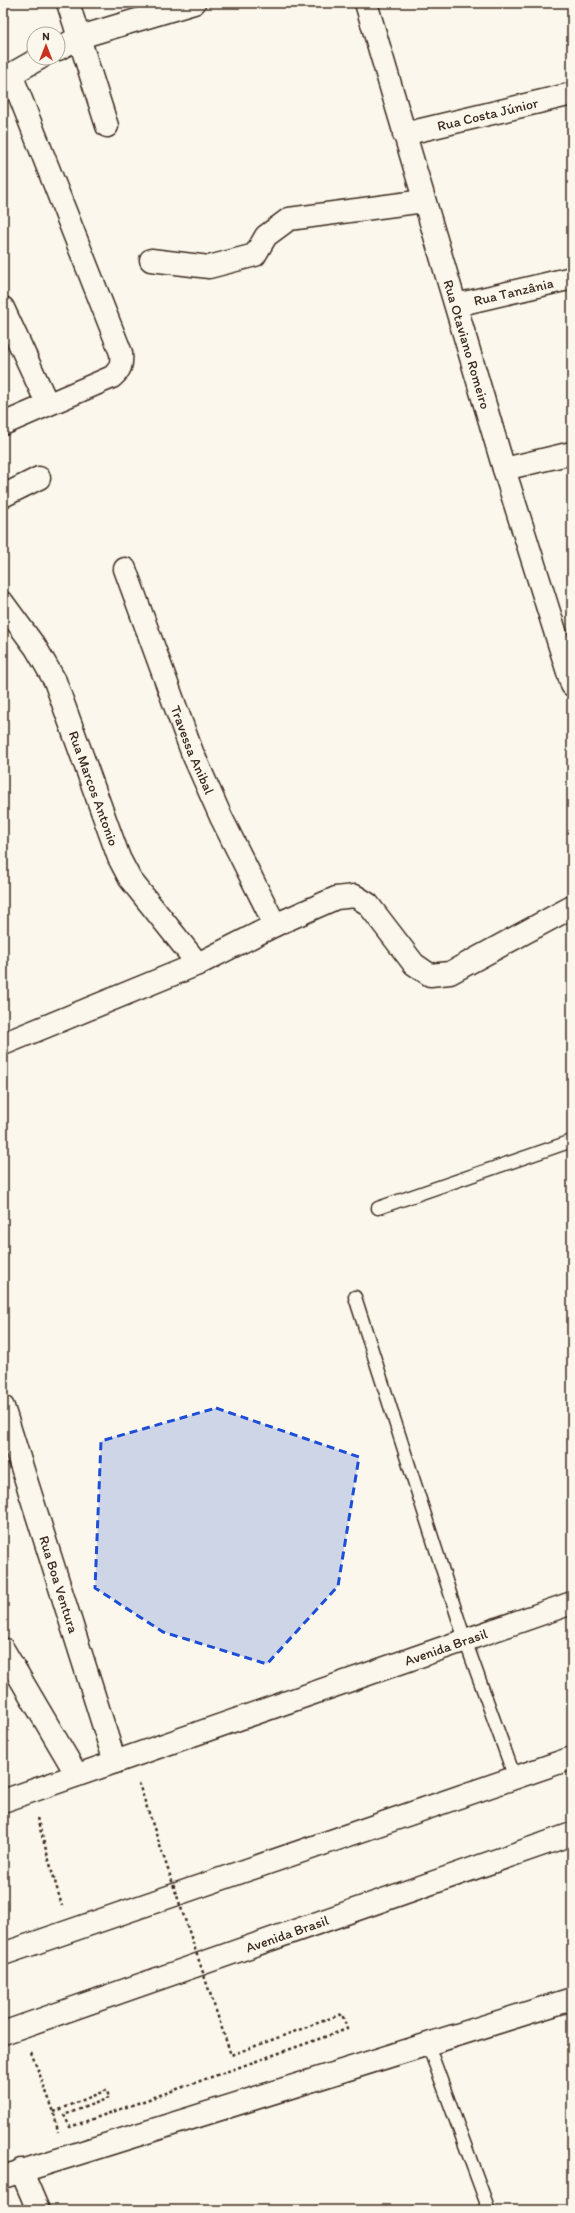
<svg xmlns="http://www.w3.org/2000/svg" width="575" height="2213" viewBox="0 0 575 2213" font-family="Itim,sans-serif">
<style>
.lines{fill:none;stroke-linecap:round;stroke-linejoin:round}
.lane-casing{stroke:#3b2a1e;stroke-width:15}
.street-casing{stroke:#3b2a1e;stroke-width:25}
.secondary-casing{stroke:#3b2a1e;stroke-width:25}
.highway-casing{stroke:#3b2a1e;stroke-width:25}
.path{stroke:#3b2a1e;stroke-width:2.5;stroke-dasharray:3 3;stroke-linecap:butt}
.lane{stroke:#fbf7ec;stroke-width:12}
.street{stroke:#fbf7ec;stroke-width:22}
.secondary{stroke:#fbf7ec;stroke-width:22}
.highway{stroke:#fbf7ec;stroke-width:22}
.path-bridge{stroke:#3b2a1e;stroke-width:2.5;stroke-dasharray:3 3;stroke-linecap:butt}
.marked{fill:#1d4ed8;fill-opacity:0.2;stroke:#1d4ed8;stroke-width:3;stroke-dasharray:8 5;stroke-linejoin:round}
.labels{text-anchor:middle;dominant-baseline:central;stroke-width:3.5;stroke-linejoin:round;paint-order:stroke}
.street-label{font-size:14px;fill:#3b2a1e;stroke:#fbf7ec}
</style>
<rect width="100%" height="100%" fill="#fbf7ec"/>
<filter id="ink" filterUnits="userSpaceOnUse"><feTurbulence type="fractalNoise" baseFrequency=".025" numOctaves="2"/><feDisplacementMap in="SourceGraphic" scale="8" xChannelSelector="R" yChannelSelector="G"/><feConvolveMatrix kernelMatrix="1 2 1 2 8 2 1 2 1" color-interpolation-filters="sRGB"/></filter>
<g filter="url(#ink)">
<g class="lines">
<g class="lane-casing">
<g id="lane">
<path d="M378,1208L572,1141"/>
<path d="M355,1297L465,1640L515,1778"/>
<path d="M428,2045L489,2210"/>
</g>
</g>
<g class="street-casing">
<g id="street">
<path d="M68,3L107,126"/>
<path id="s1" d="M366,3L504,469L572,685"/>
<path d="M58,49L80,37L194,3"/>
<path d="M3,79L40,58"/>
<path id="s2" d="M404,134L572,94"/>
<path d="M151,260L209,267L255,255L266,236L289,219L424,201"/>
<path id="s3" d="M456,305L572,278"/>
<path d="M3,308L47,403"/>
<path d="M3,424L112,377C121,369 122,364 121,353L11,74"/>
<path d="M504,469L572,453"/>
<path d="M3,496L39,478"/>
<path id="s4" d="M125,569L192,752L221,817L275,925"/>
<path id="s5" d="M3,603L36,648L55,681L119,858L130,879L198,964"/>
<path d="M3,1044L198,964L275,925L336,898L355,896L368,904L414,964L430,975L450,973L572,907"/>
<path id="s6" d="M3,1407L115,1762"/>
<path d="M3,1649L77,1775"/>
<path d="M21,2170L38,2210"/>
</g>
</g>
<g class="secondary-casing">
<g id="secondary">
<path id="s7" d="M3,1801L572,1603"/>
<path d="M3,2177L572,1999"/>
</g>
</g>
<g class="highway-casing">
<g id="highway">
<path d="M3,1954L572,1758"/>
<path id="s8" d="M3,2033L572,1834"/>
</g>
</g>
<g class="path">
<path d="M37,1818L62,1906"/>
<path d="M31,2052L54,2112L58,2132"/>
<path d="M54,2112L107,2090L109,2098"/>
</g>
<use href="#lane" class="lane"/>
<use href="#street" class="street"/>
<use href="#secondary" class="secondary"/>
<use href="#highway" class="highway"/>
<path class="path-bridge" d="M109,2098L64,2115L70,2127L347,2029L342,2014L231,2055L139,1784"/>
</g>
</g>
<path class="marked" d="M216,1408L359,1457L338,1586L267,1664L163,1632L95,1588L101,1441Z"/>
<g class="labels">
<g class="street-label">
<text stroke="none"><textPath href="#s2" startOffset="86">Rua Costa Júnior</textPath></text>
<text stroke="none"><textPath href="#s3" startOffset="59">Rua Tanzânia</textPath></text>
<text stroke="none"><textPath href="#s1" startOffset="356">Rua Otaviano Romeiro</textPath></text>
<text stroke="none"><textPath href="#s4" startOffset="193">Travessa Anibal</textPath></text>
<text stroke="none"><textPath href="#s5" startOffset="208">Rua Marcos Antonio</textPath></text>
<text stroke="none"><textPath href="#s6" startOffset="186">Rua Boa Ventura</textPath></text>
<text stroke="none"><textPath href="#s7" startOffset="469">Avenida Brasil</textPath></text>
<text stroke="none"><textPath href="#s8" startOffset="301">Avenida Brasil</textPath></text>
</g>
</g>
<rect width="575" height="2213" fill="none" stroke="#fbf7ec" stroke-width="16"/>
<rect x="8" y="8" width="559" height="2197" fill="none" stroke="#3b2a1e" stroke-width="1.5" filter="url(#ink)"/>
<g transform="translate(46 46)"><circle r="19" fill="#fbf7ec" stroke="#aea59a"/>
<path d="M0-3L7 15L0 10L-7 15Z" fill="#c8321e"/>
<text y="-6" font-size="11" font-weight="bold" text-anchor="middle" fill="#3b2a1e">N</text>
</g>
</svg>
